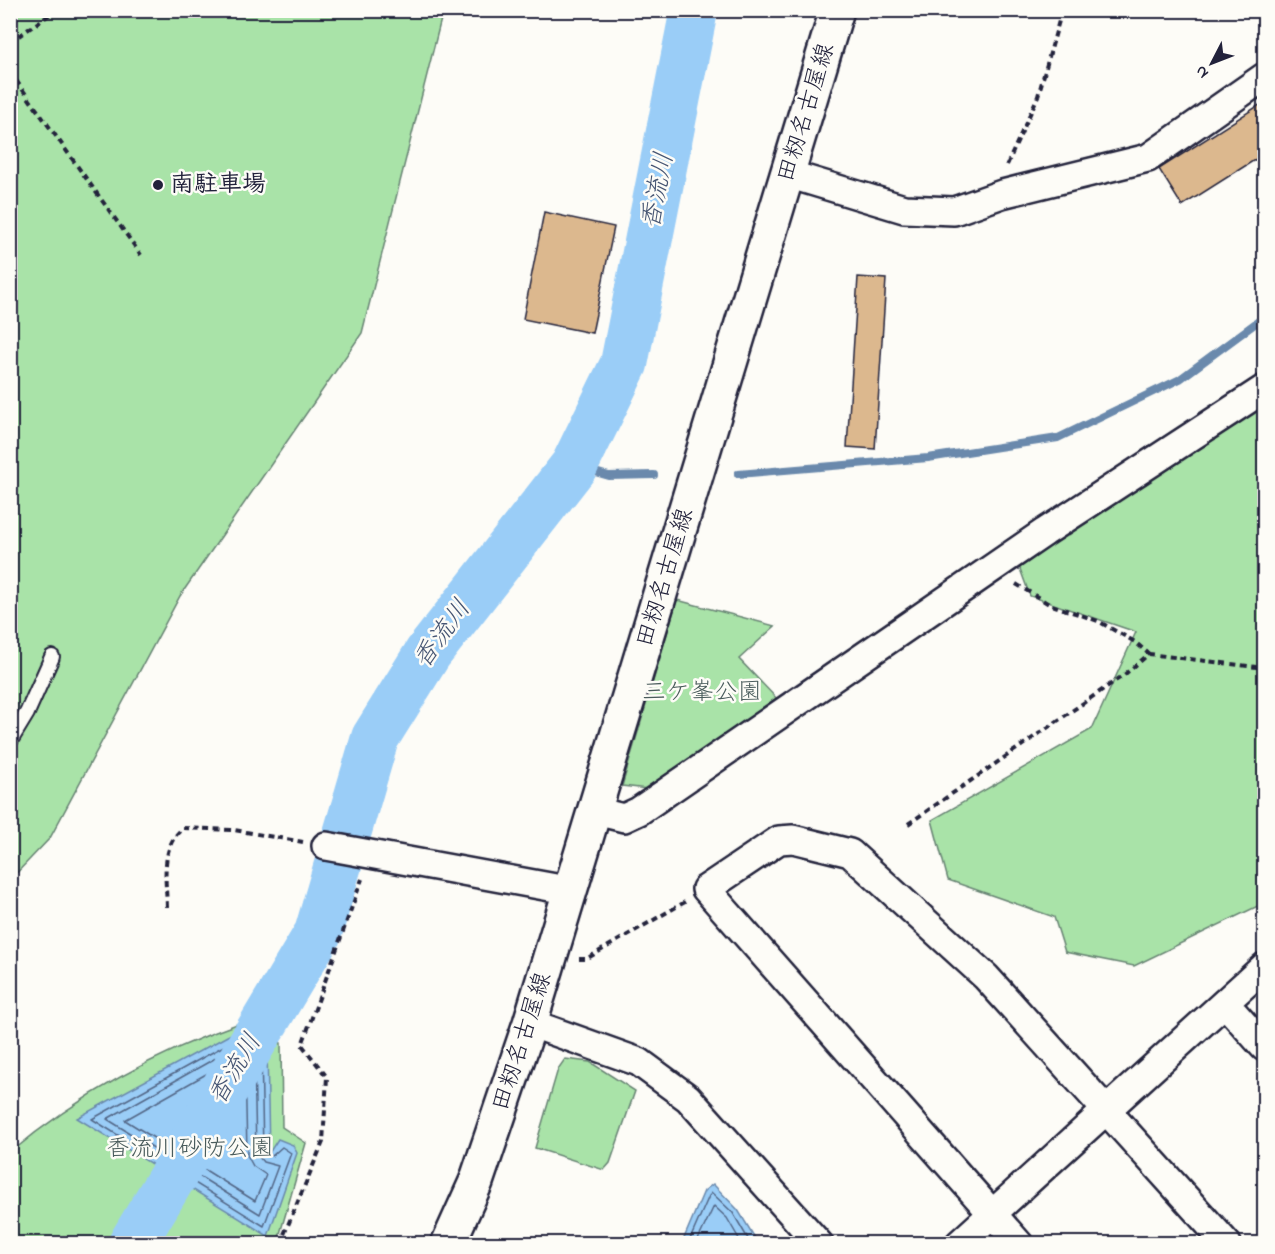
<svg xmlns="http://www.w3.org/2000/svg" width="1275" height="1254" viewBox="0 0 1275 1254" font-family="'Indie Flower','Klee One',sans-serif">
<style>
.green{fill:#a9e3a8;stroke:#668272;stroke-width:1.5}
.water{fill:#9acdf7;stroke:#6a89ac;stroke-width:1.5}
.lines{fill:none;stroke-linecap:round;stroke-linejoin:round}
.shore{stroke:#526686;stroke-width:1.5}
.stream{stroke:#6a89ac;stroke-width:8}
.river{stroke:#9acdf7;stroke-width:48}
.building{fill:#dcb88e;stroke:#22223b;stroke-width:1.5}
.lane-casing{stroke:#22223b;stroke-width:18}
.street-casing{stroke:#22223b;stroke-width:32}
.secondary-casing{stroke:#22223b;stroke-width:38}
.path{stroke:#22223b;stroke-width:4;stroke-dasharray:6 4.5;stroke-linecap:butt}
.lane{stroke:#fdfcf7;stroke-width:14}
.street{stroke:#fdfcf7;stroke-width:27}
.secondary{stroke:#fdfcf7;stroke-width:33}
.poi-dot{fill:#22223b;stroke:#fdfcf7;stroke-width:2}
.labels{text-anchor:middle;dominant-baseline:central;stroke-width:5;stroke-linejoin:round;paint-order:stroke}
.street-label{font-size:24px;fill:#22223b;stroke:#fdfcf7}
.poi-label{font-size:24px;font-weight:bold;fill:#22223b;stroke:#fdfcf7;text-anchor:start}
.park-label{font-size:24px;fill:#4a5c5c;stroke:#fdfcf7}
.water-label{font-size:26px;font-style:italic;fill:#465573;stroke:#fdfcf7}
</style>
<rect width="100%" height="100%" fill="#fdfcf7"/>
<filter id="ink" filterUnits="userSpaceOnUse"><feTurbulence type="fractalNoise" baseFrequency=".0167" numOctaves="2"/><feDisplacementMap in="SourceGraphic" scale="12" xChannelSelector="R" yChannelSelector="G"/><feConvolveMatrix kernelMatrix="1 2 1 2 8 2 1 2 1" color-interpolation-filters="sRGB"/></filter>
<g filter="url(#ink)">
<g class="green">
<path d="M10,11H443L362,333L180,596L50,838L11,879Z"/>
<path d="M1264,401V827L1260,905L1134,966L1065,952L1054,917L948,880L932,820L1092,729L1136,632L1030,596L1019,566Z"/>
<path d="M677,600L775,626L739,659L780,702L648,789L622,786Z"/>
<path d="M245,1021L281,1043L282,1127L306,1143L277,1244L11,1243L10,1153C79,1095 160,1051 245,1021Z"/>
<path d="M565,1059L590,1062L635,1091L610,1163L604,1170L535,1148L558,1069Z"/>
</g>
<g class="water">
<path d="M242,1028L267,1047L269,1153L278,1139L293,1145L297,1153L268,1236L77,1118Z"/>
<path d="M713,1184L738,1210L758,1243H682L704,1191Z"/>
</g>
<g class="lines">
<g class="shore">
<path d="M240,1037L261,1051L263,1152L272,1156L282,1147L291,1153L264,1226L92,1119Z"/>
<path d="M239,1045L254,1055L256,1153L263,1162L278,1166L260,1214L107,1119Z"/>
<path d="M238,1056L245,1060L247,1155L253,1166L266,1175L255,1201L125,1120Z"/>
<path d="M688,1244L709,1196L712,1193L733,1213L751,1244"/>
<path d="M696,1244L714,1206L727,1218L742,1244"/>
</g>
<g class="stream">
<path d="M574,466L609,476L654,475"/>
<path d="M738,474L928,458L1058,438L1180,379L1264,317"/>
</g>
<path class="river" d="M132,1244L318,933L375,738L428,653L574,466L624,364L694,10"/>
</g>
<g class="building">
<path d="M1264,102V154L1182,206L1159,169Z"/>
<path d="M544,212L614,227L592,333L523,319Z"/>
<path d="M858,277L886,279L875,449L847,447Z"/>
</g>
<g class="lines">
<g class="lane-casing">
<path id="lane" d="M10,741L27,713L52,657"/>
</g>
<g class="street-casing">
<g id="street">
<path d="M788,174L904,209L954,211L1002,194L1148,158L1264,77"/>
<path d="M595,811L624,818L639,811L1045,532L1264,389"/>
<path d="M326,846L572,891"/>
<path d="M1225,1003L1264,1047"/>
<path d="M530,1023L639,1062L688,1098L819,1244"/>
<path d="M959,1244L1264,967"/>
<path d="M1019,1244L706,889L779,840L793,839L850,853L986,977L1227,1244"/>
</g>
</g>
<g class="secondary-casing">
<path id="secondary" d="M448,1244L476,1182L530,1023L837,10"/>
</g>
<g class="path">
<path d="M10,42L56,10"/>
<path d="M10,72L141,255"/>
<path d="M1007,165L1038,96L1062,10"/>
<path d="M1016,584L1049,604L1098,621L1135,642L1149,654"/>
<path d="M908,824L1124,675L1149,654L1264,668"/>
<path d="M167,907C166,879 160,847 183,828L234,830L303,842"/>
<path d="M579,959H586L685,902"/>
<path d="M280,1244L323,1142L327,1077L302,1045L362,879"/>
</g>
<use href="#lane" class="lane"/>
<use href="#street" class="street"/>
<use href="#secondary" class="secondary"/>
</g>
</g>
<circle class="poi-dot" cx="158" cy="185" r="6"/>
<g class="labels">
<g class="street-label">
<text transform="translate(807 113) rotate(-73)">田籾名古屋線</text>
<text transform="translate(666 578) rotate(-73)">田籾名古屋線</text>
<text transform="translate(523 1042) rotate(-72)">田籾名古屋線</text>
</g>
<g class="poi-label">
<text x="170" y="185">南駐車場</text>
</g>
<g class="park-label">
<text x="702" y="693">三ケ峯公園</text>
<text x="190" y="1149">香流川砂防公園</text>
</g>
<g class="water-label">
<text transform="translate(659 191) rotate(-79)">香流川</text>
<text transform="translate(443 635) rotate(-54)">香流川</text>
<text transform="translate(236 1070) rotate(-59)">香流川</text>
</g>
</g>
<rect width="1275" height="1254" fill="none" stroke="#fdfcf7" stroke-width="36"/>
<rect x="18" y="18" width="1239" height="1218" fill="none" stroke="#22223b" stroke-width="2" filter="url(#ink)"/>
<g transform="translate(1212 63) rotate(228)" stroke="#fdfcf7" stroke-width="4.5" paint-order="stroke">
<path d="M0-4.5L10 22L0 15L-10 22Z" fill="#22223b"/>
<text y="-9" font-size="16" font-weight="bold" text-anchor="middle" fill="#22223b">N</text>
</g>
</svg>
